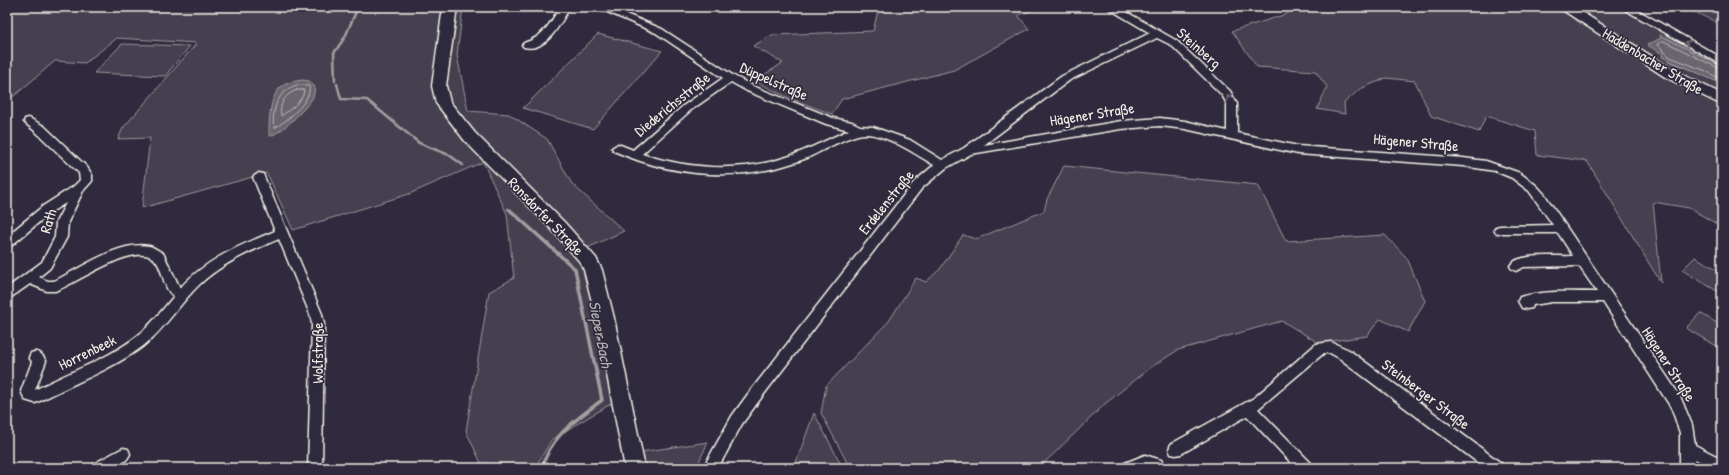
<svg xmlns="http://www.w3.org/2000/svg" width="1729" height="475" viewBox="0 0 1729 475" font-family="'Patrick Hand',sans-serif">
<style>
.green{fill:#454050;stroke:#9c989c}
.water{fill:#6a6670;stroke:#a19ea0}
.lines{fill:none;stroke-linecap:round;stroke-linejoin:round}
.shore{stroke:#bdb9b8;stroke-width:1}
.stream-far1{stroke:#a19ea0;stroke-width:2.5}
.stream{stroke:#a19ea0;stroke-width:3.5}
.minor-casing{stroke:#f4f1e8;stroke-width:3}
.secondary-casing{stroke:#f4f1e8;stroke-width:3}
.minor{fill:#2f2a3d;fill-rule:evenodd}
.secondary{fill:#2f2a3d;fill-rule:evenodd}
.oneway{stroke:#747079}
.labels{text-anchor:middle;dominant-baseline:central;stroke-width:3.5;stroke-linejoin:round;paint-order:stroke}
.street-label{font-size:15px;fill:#f4f1e8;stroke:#2f2a3d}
.water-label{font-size:16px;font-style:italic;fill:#b6b2b2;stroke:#2f2a3d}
</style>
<rect width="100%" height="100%" fill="#2f2a3d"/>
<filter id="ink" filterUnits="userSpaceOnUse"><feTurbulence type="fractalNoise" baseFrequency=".025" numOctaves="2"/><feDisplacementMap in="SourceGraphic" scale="8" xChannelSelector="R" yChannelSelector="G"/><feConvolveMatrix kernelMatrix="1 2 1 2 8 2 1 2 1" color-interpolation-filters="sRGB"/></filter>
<g filter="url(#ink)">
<g class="green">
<path d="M7,7H463L457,55L468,111L509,114L547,139L572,184L624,231L583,250L614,402L552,439L535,468L481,463L466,431L489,292L514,278L507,214L483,162L409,194L293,230L267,173L142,208L150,138L118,139L123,128L197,43L117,38L85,63L55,61L7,102Z"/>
<path d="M879,7H1043L1018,15L1029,29L954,70L842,99L832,114L789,98L754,81L783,63L753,46L772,35L873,31Z"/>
<path d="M1291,7H1626L1722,60V67L1666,37H1661L1663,55L1668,61L1704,75L1722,84V227L1689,208L1653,202L1661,283L1587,161L1537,155L1535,131L1486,116L1479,132L1431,116L1415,81L1386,78L1360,89L1344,103L1345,114L1317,109L1327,87L1315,71L1257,67L1232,31L1287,14Z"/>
<path d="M1684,7H1722V25Z"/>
<path d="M598,34L662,51L593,129L523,108Z"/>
<path d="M122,44L190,46L165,76L94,73Z"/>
<path d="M1064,166L1258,185L1286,241L1385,235L1407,258L1425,301L1408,332L1380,319L1367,336L1319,343L1282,321L1178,350L1153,366L1106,403L1039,468H850L821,413L826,386L889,321L916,278L926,282L940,269L963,235L976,239L1044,211L1047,199Z"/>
<path d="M1695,257L1722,272V294L1682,270Z"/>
<path d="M1700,313L1722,326V350L1686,328Z"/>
<path d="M814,413L843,468H794Z"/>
<path d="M708,442L696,468H644L640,452Z"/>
</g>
<g class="water">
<path d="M1660,35L1722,67V84L1662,57L1663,54L1647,45L1661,38Z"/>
<path d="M303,80L309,81L315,87C314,91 314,96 312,99C305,109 280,135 269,136C269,122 269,97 281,87C287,82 296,81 303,80Z"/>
</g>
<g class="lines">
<g class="shore">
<path d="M1722,70L1664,41L1657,44L1670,57L1706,71L1722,80"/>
<path d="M297,85L309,86C313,100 285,123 274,128C271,110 278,90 297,85Z"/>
<path d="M297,90H304C304,101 289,110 281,116C279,103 285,94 297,90Z"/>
</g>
<g class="stream-far1">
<path d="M335,81L334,53L345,37L358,7"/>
<path d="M337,84L341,99L367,100L419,143L449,155L463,165"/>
<path d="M508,209L511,211"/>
</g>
<path class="stream" d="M510,210L575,269L602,400C577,419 550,436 542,468"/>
<g class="minor-casing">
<g id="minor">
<path d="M560,7H570C561,22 547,53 524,47L522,45L524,43C543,37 550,24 560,7Z"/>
<path d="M596,7H609L662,29L734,76L755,87L833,118L852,122L860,126L873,127L910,140L942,160L964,148L1062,76L1150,33L1106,7H1118L1177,41L1230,91L1237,104V133L1298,146L1463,158L1486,161L1520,173L1537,186L1545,195L1680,396L1692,425L1695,445L1722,459V468H1712L1695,459L1694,468H1680V433L1672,409L1603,302H1552L1533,305L1532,308L1527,309L1522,308L1518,301L1520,297C1544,290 1571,292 1597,292L1579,266L1524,267L1516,271L1512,269L1510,266C1517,252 1558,257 1573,256L1558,233H1496L1494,230L1496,227L1500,226L1553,225L1529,191L1512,178L1495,171L1463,166L1298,154L1185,129L1160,126L1121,129L971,154L946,168L922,188L758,402L742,424L718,468H703L732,416L748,394L914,182L934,165C917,155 886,134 866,134C852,133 821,152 807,158C743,183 676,178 614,151L612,148L618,144L633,150L683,106L723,78L656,33ZM1157,38L1171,45L1222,95L1227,104V131L1185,121L1160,118L1121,121L984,145L1070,80ZM731,82L747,91L826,124L849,130C828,139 808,150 787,157C740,173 688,169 642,154L691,110Z"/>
<path d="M1620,7H1632L1722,58V65Z"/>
<path d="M29,118L44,126L87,167L92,175V181L83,191L68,222L67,237L50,268L39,277L48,281H54C80,269 119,240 149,246C154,247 159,251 163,253L180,288C206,259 241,245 275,231L253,177L259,173L263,174L322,314L324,324L322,468H308L312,324L310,314L279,239C251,251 222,263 200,284C179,304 165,329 142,347C111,370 74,383 40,401L35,403L25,400L21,391L32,362L29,357L31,353C39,350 42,354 46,361L35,390C70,371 110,359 141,333C153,322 163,309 174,296C162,289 164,268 154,259C134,241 76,284 55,291H47L30,284L7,300V288L42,262L55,237L56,222L66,203L51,212L11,246L7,248V236L43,206L74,186L80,180L79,173L36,132L24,122L25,119Z"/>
<path d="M1331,342L1349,350L1501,463L1503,468H1485L1339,358L1330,353H1324L1258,409L1311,463L1313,468H1296L1247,416L1181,454L1176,455L1171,454L1169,449L1171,444L1254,398L1316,344Z"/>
<path d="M123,448L128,449L130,454C123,469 106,468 93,468L95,463Z"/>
<path d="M1145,455L1161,460L1167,468H1123L1125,463Z"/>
</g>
</g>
<g class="secondary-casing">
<g id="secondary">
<path d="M443,7H457L446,86L450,102L475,133L565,223L596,258L602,270L614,318L645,468H625L596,318L584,270L580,262L553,231L465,141L436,103L432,86Z"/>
<path d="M1558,7H1574L1675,71L1722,94V105L1665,77Z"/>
</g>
</g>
<use href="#minor" class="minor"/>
<use href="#secondary" class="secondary"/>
</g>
<defs><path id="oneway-chevron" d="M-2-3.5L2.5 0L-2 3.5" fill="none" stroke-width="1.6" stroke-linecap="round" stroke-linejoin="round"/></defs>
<g class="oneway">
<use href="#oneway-chevron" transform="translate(1688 43) rotate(-151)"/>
<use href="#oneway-chevron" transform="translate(1229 98) rotate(-122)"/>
</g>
</g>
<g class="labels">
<g class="street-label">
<text transform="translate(1199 48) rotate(41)">Steinberg</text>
<text transform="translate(1653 61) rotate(31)">Haddenbacher Straße</text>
<text transform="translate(774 81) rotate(24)">Düppelstraße</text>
<text transform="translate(672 104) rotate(-39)">Diederichsstraße</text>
<text transform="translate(1092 114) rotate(-9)">Hägener Straße</text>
<text transform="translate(1416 142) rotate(5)">Hägener Straße</text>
<text transform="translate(886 202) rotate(-51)">Erdelenstraße</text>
<text transform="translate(546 216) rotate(46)">Ronsdorfer Straße</text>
<text transform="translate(48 221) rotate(-73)">Rath</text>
<text transform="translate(87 352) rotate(-26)">Horrenbeek</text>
<text transform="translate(317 353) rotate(-90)">Wolfstraße</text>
<text transform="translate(1669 364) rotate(57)">Hägener Straße</text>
<text transform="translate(1426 394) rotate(37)">Steinberger Straße</text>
</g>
<g class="water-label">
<text transform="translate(601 334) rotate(79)">Sieper Bach</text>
</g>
</g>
<rect width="1729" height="475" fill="none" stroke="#2f2a3d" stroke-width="24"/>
<rect x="12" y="12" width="1705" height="451" fill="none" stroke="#f4f1e8" stroke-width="1.5" filter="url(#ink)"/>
</svg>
